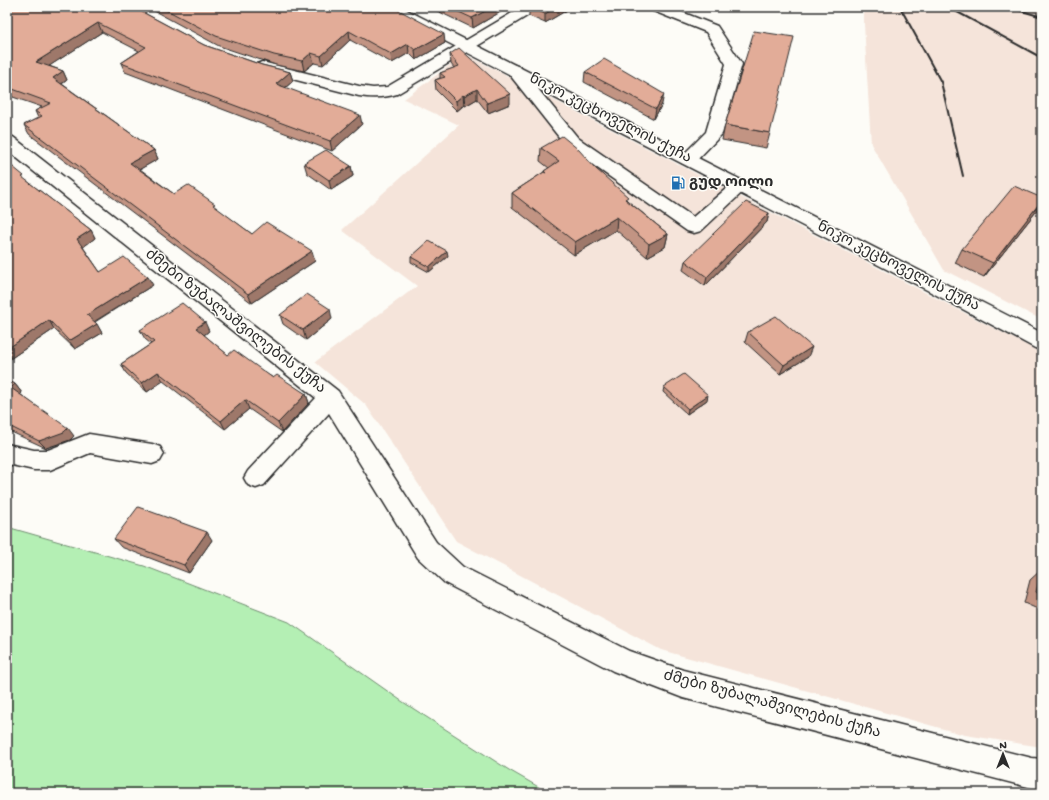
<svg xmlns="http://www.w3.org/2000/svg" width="1049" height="800" viewBox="0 0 1049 800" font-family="'Gochi Hand','Noto Sans Georgian',sans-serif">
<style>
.built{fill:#f5e4da}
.green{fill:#b4efb4;stroke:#708d70}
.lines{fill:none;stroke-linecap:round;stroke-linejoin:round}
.minor-casing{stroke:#2b2b2b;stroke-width:3}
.major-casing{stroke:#2b2b2b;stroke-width:3}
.minor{fill:#fdfcf7;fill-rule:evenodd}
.major{fill:#fdfcf7;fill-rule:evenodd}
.rail{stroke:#2b2b2b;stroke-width:2}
.wall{fill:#c29483;stroke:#2b2b2b}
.shaded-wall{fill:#9e786a;stroke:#2b2b2b}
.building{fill:#e2ac98;stroke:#2b2b2b}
.labels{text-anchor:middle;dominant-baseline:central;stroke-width:3;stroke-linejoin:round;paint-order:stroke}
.street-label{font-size:15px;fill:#2b2b2b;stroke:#fdfcf7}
.poi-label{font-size:15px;font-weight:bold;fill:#2b2b2b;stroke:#fdfcf7;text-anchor:start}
</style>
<rect width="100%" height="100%" fill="#fdfcf7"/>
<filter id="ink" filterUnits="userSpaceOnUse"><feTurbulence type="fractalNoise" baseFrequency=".025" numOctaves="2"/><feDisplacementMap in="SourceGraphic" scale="8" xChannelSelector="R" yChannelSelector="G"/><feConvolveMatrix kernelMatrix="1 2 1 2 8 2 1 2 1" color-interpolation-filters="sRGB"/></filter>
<g filter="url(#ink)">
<g class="built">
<path d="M863,7H1042V320L944,270L871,144Z"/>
<path d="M465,54L1042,353V747L965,735L661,650L456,541L366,405L315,362L417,286L342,230L459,125L404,99Z"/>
</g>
<path class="green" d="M7,527L144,566L289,622L403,702L509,770L549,793H7Z"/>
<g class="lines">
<g class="minor-casing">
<g id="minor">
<path d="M522,7H539L537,10L397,94C384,98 372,98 359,96L257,70L254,67L257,64L262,62L359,86L373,88L387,87Z"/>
<path d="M649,7H669L717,26L742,64L722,134L694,163L688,164L682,163L679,159L706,132L726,64L706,32L651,10Z"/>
<path d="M514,65L520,67L578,138L693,217L734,182L740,180L746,182L749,186L701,231L694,233L687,231L566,146L506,70L508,67Z"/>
<path d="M7,136L13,137L338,391L436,542L463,567L629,651L683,670L1032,758L1042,759V789L1032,788L683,698L613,671L445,583L418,558L329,413L264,485L256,488L248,485L244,478L248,471L316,398L7,150Z"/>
<path d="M89,434L152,444L160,447L164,454L160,461L152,464L90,453L50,470H34L7,464V444L34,450H48Z"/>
</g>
</g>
<g class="major-casing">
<path id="major" d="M383,7H401L1042,333V350L1035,348L929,291L385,10Z"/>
</g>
<use href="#minor" class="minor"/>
<use href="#major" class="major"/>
<g class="rail">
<path d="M900,7L941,82L963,176"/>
<path d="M948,7L1042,58"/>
<path d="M1009,7L1042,17"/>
</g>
</g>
<g class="wall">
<path d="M7,7H133L204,45L262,65L290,72L293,81L285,88L362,124L332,151L125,72L121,63L139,51L102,32L49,66L63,71L67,80L62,84L154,150L158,159L140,169L174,194L216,208L252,234L315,261L252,303L29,134L24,125L38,118L35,111L42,107L7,95Z"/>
<path d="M147,7H393L445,43L416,60L409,53L392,63L350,40L323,65L314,63L304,71L276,65L219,46Z"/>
<path d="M404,7H409V9Z"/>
<path d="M429,7H509L473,28Z"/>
<path d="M509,7H519L515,10Z"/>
<path d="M529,7H567V10L545,23L529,16Z"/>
<path d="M450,54L510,104L488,113L477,99L465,106L464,105L457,111L436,90L435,80L440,78V73L454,68L451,64Z"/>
<path d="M585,72L662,104L654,119L584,82Z"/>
<path d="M725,125L770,133L766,148L722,140Z"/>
<path d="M541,148L595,168L628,201L668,234L665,247L647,257L616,230L574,255L512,207V193L544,172V171L549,168L540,161Z"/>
<path d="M304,163L351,166L353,176L331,190L307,173Z"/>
<path d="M27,181L91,230L95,238L83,247L100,272L153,285L95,322L102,333L75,349L54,329L7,361Z"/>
<path d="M1042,198V201L1035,213L984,277L955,263L962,249Z"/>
<path d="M769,213L767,222L705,286L683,270L685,261Z"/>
<path d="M448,256L429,272L411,262V257Z"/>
<path d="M280,315L332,319L306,340L283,324Z"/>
<path d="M140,330L209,331L204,335L228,355L306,394L309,403L282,432L249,409L225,429L163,381L147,392L126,373L121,364L151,344L145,339Z"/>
<path d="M748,332L808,357L780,374L745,342Z"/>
<path d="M7,380L15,384L22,393L20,394L74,436L70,440L46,448L7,430Z"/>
<path d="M664,387L707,400L687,414L663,392Z"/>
<path d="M114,539L212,540L189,573L121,547Z"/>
<path d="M1042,569V611L1024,603L1030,580Z"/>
</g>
<g class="shaded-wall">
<path d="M493,7H509L473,28L472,18Z"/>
<path d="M515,7H519L515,10Z"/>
<path d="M556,7H567V10L545,23V14Z"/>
<path d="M98,23L102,32L40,72L36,62Z"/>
<path d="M349,31L350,40L323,65L321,56Z"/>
<path d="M444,34L445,43L416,60L415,50Z"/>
<path d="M408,44L409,53L392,63L391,54Z"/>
<path d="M311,53L314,63L304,71L302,61Z"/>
<path d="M63,71L67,80L57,87L53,78Z"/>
<path d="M290,72L293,81L278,94L276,84Z"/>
<path d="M477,89V99L465,106L464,96Z"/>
<path d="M510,94V104L488,113L487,103Z"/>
<path d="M664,94L662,104L654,119L656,109Z"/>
<path d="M463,95L464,105L457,111L456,101Z"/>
<path d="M360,115L362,124L332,151L330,141Z"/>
<path d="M154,150L158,159L135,172L130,163Z"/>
<path d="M351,166L353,176L331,190L329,180Z"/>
<path d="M1042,200L1035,213L984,277L993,263Z"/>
<path d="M769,213L767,222L705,286L707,277Z"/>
<path d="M617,217L616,230L574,255L575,242Z"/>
<path d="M91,230L95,238L82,248L77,239Z"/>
<path d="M668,234L665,247L647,257L649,244Z"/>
<path d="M312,251L315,261L252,303L248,294Z"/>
<path d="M447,251L448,256L429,272V267Z"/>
<path d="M148,277L153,285L92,323L87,315Z"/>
<path d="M330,309L332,319L306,340L303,330Z"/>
<path d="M49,320L54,329L7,361V349Z"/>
<path d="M205,322L209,331L200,338L196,328Z"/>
<path d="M97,324L102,333L75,349L69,341Z"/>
<path d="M812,347L808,357L780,374L784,365Z"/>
<path d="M158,372L163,381L147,392L142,383Z"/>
<path d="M15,384L22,393L18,397L11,388Z"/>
<path d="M306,394L309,403L282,432L278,423Z"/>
<path d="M708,395L707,400L687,414L688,409Z"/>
<path d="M245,400L249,409L225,429L221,421Z"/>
<path d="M68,428L74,436L70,440L46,448L39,441Z"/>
<path d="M207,532L212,540L189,573L184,565Z"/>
</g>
<g class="building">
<path d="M7,7H133L204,45L262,65L290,72L276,84L360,115L330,141L121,63L146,47L98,23L36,62L63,71L53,78L154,150L130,163L174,194L188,185L215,204L213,205L252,234L266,222L312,251L248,294L24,125L42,116L35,111L51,103L7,87Z"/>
<path d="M161,7H393L444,34L415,50L408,44L391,54L349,31L321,56L311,53L302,61L274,55L216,36Z"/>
<path d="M448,7H493L472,18Z"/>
<path d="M530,7H556L545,14Z"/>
<path d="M754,31L794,37L770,133L725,125Z"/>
<path d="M459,48L510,94L487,103L477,89L464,96L463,95L456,101L435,80L445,77L440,73L459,66L450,54Z"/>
<path d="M604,59L664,94L656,109L585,72Z"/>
<path d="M562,136L579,150L595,168L628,197L625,199L668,234L649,244L617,217L575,242L512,193L544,172L546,173L544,171L559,161L541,148Z"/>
<path d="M326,150L351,166L329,180L304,163Z"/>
<path d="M7,162L24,176L22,177L91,230L77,239L100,272L124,257L148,277L87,315L97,324L69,341L49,320L7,349Z"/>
<path d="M1014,186L1042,198V200L993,263L962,249Z"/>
<path d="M746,202L769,213L707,277L685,261Z"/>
<path d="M429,241L447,251L429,267L411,257Z"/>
<path d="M307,294L330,309L303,330L280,315Z"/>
<path d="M182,303L205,322L196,328L228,355L234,350L273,378L277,375L306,394L278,423L245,400L221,421L158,372L142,383L121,364L154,342L140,330Z"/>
<path d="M776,316L812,347L784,365L748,332Z"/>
<path d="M684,374L708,395L688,409L664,387Z"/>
<path d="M7,380L15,384L11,388L68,428L64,432L39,441L7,425Z"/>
<path d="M138,507L207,532L184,565L114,539Z"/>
<path d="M1042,570V595L1036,592Z"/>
</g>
</g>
<defs>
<g id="fuel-bare" transform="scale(1.08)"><path d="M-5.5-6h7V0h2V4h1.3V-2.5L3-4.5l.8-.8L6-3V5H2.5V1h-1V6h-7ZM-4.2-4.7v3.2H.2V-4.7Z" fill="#1f6fb2" stroke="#fdfcf7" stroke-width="2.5" paint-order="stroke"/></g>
</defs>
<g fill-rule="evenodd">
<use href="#fuel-bare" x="678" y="183"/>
</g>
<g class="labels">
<g class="street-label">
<text transform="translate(610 119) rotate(27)">ნიკო კეცხოველის ქუჩა</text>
<text transform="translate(898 267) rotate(27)">ნიკო კეცხოველის ქუჩა</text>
<text transform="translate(235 322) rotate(38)">ძმები ზუბალაშვილების ქუჩა</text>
<text transform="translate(772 705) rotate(15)">ძმები ზუბალაშვილების ქუჩა</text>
</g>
<g class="poi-label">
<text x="689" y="183">გუდ ოილი</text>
</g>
</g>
<rect width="1049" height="800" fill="none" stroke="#fdfcf7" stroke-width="24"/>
<rect x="12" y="12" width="1025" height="776" fill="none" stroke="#2b2b2b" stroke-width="1.5" filter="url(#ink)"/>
<g transform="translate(1003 754)" stroke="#fdfcf7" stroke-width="3" paint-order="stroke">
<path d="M0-3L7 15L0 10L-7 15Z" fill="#2b2b2b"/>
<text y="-6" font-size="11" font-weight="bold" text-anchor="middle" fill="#2b2b2b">N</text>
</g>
</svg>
